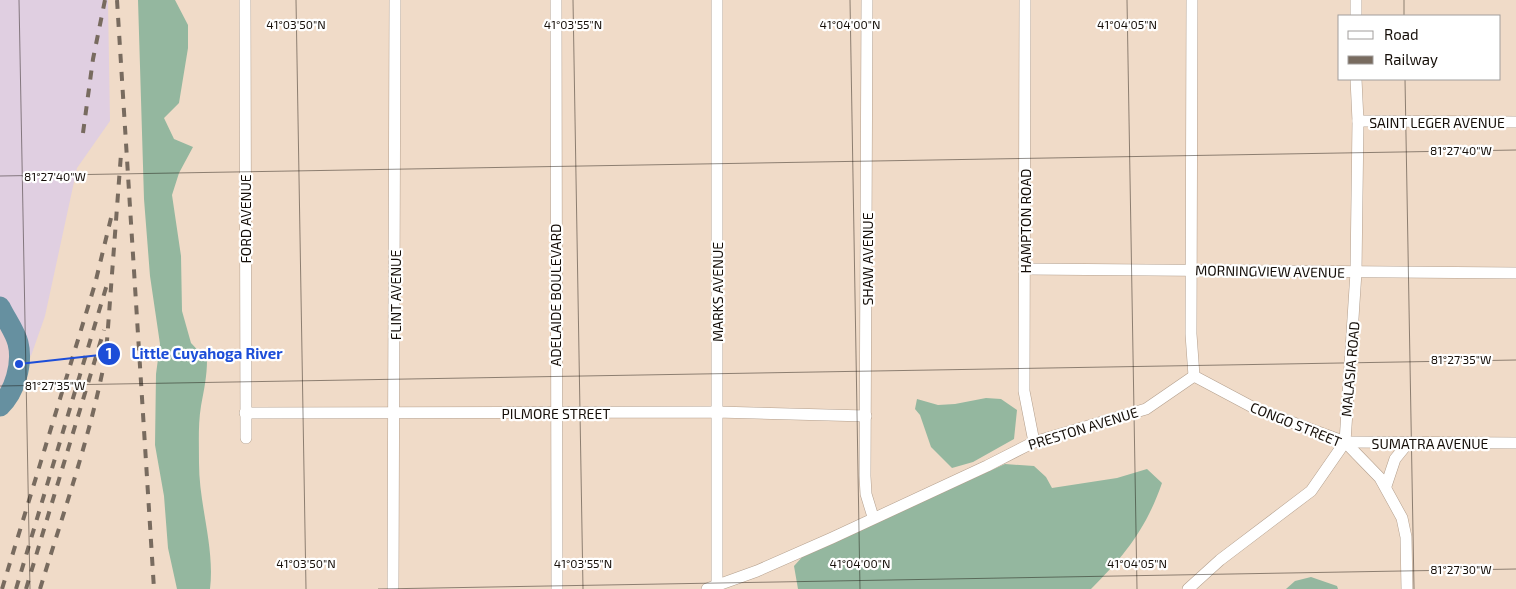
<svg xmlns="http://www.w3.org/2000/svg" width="1516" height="589" viewBox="0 0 1516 589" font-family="'Exo 2',sans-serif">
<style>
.commercial{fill:#e9cecf}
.industrial{fill:#e0cfe1}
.forest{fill:#94b79f}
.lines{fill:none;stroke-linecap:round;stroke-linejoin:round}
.river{stroke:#6690a0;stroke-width:21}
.minor-casing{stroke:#b39f8d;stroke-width:12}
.minor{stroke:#fff;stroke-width:11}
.rail{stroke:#786b5f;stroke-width:4;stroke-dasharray:9 9;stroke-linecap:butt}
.ticks{fill:none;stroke:#140d07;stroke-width:1;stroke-opacity:0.45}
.labels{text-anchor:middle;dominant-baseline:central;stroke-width:4.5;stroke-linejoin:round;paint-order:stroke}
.street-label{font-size:14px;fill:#140d07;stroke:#fff}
.ticks-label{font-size:12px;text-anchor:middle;fill:#140d07;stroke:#fff;stroke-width:4.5;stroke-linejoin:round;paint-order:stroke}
.leader{fill:none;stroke:#1d4ed8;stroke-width:2}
.callout-dot{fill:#1d4ed8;stroke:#fff;stroke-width:2}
.mark-label{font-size:15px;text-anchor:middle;font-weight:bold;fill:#fff}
.callout-label{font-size:15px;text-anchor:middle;font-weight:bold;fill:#1d4ed8;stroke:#fff;stroke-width:4.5;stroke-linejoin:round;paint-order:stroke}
</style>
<rect width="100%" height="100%" fill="#f0dbc8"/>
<path class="commercial" d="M0,307L18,343L19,364L14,383L0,406Z"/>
<path class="industrial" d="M0,0H108L110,121L77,168L45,316L31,356L18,343L0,307Z"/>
<g class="forest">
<path d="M138,0H175L188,25V48L179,103L164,118L174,139L193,147L179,173L172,195L181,256L182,311L191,343L207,360C207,376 204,390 201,406C198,424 199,445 199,463C199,506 215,547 210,589H177L168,548L164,496L155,445L156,374L160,344L150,276L144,199Z"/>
<path d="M986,398L1001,399L1017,410L1014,439L973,462L952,468L931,447L920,415L915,409L917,399L938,405L955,404Z"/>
<path d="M1005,464L1034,466L1046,477L1052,488L1117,478L1147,469L1162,483C1146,529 1125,555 1091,589H798L794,566L804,555Z"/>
<path d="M1311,577L1337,586L1338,589H1286L1295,581Z"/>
</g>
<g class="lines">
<path class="river" d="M0,307C5,318 15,331 18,343C23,363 15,392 0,406"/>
<g class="minor-casing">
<g id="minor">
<path d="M245,0L246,438"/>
<path d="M556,0L557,589"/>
<path d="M717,0V584"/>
<path d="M867,0L865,476L866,494L873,517"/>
<path d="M1025,0L1024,391L1034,442"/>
<path d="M1192,0L1191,334L1194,376"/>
<path d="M1356,16V0"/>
<path d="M1358,121L1516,122"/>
<path d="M1025,269L1516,273"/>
<path d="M1194,376L1256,409L1345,442L1380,478L1402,518L1406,537L1407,589"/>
<path d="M245,413L716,412L866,416"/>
<path d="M1345,442L1516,443"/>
<path d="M1386,486L1395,459L1408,443"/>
<path d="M393,589L395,0"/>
<path d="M707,589L757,571L832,538L987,466L1034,442L1146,409L1194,376"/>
<path d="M1188,589L1220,560L1311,491L1345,442L1356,272L1358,121L1356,79"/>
</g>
</g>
<use href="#minor" class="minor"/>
<g class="rail">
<path d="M117,0L154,589"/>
<path d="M83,133L93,59L105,0"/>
<path d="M2,589L95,284L111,218"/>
<path d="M16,589L108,281"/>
<path d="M26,589L104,330"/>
<path d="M40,589C64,511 91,434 106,354L121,154"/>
</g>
</g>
<path class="ticks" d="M19,0L30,589M296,0L306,589M573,0L583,589M850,0L860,589M1127,0L1137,589M1404,0V16M1405,79L1414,589M0,176L1516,150M0,386L1516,360M378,589L1516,569"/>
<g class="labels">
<g class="street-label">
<text x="1437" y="122">SAINT LEGER AVENUE</text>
<text transform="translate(245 219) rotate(-90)">FORD AVENUE</text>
<text transform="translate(1025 221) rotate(-90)">HAMPTON ROAD</text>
<text transform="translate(867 259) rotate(-90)">SHAW AVENUE</text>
<text transform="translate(1270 271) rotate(1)">MORNINGVIEW AVENUE</text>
<text transform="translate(717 292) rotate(-90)">MARKS AVENUE</text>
<text transform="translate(395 295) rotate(-90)">FLINT AVENUE</text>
<text transform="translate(555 295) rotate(-90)">ADELAIDE BOULEVARD</text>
<text transform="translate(1350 369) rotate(-85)">MALASIA ROAD</text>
<text x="556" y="413">PILMORE STREET</text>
<text transform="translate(1296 424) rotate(22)">CONGO STREET</text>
<text transform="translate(1083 428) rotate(-17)">PRESTON AVENUE</text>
<text x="1430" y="443">SUMATRA AVENUE</text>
</g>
</g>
<g class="ticks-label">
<text x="296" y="29">41°03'50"N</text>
<text x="573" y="29">41°03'55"N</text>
<text x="850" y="29">41°04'00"N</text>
<text x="1127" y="29">41°04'05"N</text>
<text x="1461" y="155">81°27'40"W</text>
<text x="55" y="181">81°27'40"W</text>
<text x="1461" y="364">81°27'35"W</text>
<text x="55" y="390">81°27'35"W</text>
<text x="306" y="568">41°03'50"N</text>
<text x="583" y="568">41°03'55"N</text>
<text x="860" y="568">41°04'00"N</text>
<text x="1137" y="568">41°04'05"N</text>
<text x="1461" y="574">81°27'30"W</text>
</g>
<path class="leader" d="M19 364L109 354"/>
<g class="callout-dot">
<circle cx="19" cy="364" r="5"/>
<circle cx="109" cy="354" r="12"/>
</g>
<g class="mark-label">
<text x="109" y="359">1</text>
</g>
<g class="callout-label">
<text x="207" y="359">Little Cuyahoga River</text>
</g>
<rect x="1338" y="15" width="162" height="65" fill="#ffffff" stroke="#a19e9c"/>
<rect x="1348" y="31" width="25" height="8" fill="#ffffff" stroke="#a19e9c"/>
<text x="1384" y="40" font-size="15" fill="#140d07">Road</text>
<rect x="1348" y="56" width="25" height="8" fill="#786b5f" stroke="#a19e9c"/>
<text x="1384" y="65" font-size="15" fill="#140d07">Railway</text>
</svg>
